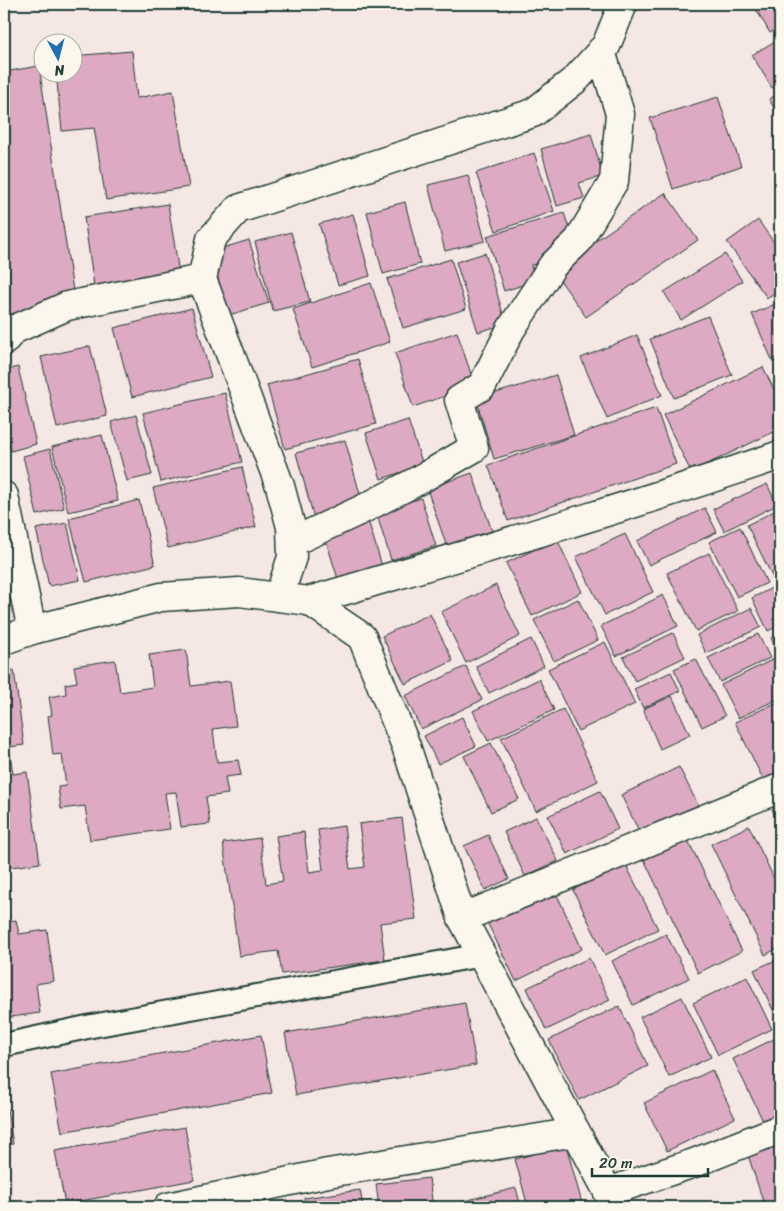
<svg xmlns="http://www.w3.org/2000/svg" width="784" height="1211" viewBox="0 0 784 1211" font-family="Sriracha,sans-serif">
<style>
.building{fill:#dea9c3;stroke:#1f3d34}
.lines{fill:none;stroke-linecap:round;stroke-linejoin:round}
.service-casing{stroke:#1f3d34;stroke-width:26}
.minor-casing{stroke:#1f3d34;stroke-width:31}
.service{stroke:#fbf7ec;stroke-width:22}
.minor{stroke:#fbf7ec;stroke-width:28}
</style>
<rect width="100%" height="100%" fill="#f5e7e4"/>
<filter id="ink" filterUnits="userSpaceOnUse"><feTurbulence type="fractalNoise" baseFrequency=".02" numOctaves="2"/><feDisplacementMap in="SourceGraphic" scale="10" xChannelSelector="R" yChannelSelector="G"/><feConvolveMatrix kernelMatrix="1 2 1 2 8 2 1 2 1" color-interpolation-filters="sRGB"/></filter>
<g filter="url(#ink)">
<g class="building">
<path d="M753,4H780V27L770,33Z"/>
<path d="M780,38V83L772,88L752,55Z"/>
<path d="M132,51L137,98L173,91L189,187L106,200L94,128L62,131L56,72H72V56Z"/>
<path d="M39,66L75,304L4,315V72Z"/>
<path d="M780,93V119L769,99Z"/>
<path d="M718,97L741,166L673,189L650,118Z"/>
<path d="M591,134L603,176L579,183L584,198L557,206L541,149Z"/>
<path d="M534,153L554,211L496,231L476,173Z"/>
<path d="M468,175L485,241L445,251L428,185Z"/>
<path d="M665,193L698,240L586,317L553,270Z"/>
<path d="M405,202L420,264L383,274L367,212Z"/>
<path d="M168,204L179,273L94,286L84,217Z"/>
<path d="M564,213L571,234L551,261L531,265L535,281L504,291L487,236Z"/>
<path d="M353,214L370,276L338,285L319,224Z"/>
<path d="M758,220L780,251V289L767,298L727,242Z"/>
<path d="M291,232L310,302L273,311L255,242Z"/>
<path d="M249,240L269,303L229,315L210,252Z"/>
<path d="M485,253L506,324L478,332L456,262Z"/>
<path d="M725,254L742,281L681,320L664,292Z"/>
<path d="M451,259L466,309L403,328L387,279Z"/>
<path d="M371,283L390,342L312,367L293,309Z"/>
<path d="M780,302V360L773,362L752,314Z"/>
<path d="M192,308L211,377L132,397L114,328Z"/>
<path d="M708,316L732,375L674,398L650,339Z"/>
<path d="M457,332L475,386L413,407L395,353Z"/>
<path d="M637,335L662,395L607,419L581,358Z"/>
<path d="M90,346L107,416L57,428L41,357Z"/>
<path d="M358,359L376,424L285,449L267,385Z"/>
<path d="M18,367L36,444L11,451L4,421V371Z"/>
<path d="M763,367L780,402V429L691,472L663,415Z"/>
<path d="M556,375L574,435L494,459L476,399Z"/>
<path d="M225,393L242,462L161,482L143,413Z"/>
<path d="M656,408L676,464L508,521L488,465Z"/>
<path d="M136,415L152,475L127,481L111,422Z"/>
<path d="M408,420L423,465L381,479L366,433Z"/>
<path d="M102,435L118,501L68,512L52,447Z"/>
<path d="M345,440L363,505L314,518L296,453Z"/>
<path d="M50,449L64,508L37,515L23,456Z"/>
<path d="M242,467L256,527L168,548L153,488Z"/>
<path d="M472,473L492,531L447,547L427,489Z"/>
<path d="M767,484L777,505L724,531L713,509Z"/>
<path d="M421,498L436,546L391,560L376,512Z"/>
<path d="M139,500L155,565L86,582L69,518Z"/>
<path d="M705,508L717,532L649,565L637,541Z"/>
<path d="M780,508V577L774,580L747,525Z"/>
<path d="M367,517L382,566L338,579L323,531Z"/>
<path d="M67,523L80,580L49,586L36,529Z"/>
<path d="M740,527L767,583L737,597L709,542Z"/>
<path d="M4,529L14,597L4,599Z"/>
<path d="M625,534L653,592L605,615L576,557Z"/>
<path d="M557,539L582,592L532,616L506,563Z"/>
<path d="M709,553L738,611L696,631L667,573Z"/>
<path d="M780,584V625L768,631L752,598Z"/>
<path d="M496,585L520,636L466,663L441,612Z"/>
<path d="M663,595L678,626L616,656L601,626Z"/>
<path d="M578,599L598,640L554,661L534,620Z"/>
<path d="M751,608L761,627L706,653L697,635Z"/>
<path d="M430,614L453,661L405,684L382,636Z"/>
<path d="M673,633L685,657L635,681L623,657Z"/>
<path d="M780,633V658L771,638Z"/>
<path d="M758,634L770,658L720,682L708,658Z"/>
<path d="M531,639L544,666L489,693L476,666Z"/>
<path d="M605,642L635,704L578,731L548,669Z"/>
<path d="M186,650L191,686L230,681L236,726L213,729L217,762L238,760L241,775L225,777L228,794L206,797L210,824L181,827L176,792L165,793L170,829L90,840L85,806L61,809L58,787L66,786L62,754L53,755L48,716L52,715L49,697L66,694L65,684L77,682L74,666L115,660L120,692L153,687L149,655Z"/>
<path d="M696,659L725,716L702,727L674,669Z"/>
<path d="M774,659L780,671V698L738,718L721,685Z"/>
<path d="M466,666L482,700L421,729L405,696Z"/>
<path d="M14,670L24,745L9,747L13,774L27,772L40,863L4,868V672Z"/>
<path d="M671,672L680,691L643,708L634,689Z"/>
<path d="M539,679L554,710L488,741L473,711Z"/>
<path d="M672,696L690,735L660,749L643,709Z"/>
<path d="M780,701V771L763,779L735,722Z"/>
<path d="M563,709L598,781L536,811L501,738Z"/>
<path d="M462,717L476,746L438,764L424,736Z"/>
<path d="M491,743L519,799L491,812L464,756Z"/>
<path d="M679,767L698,805L640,833L621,795Z"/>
<path d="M600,791L618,829L567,854L548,816Z"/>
<path d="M780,805V825L772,809Z"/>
<path d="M536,817L558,861L525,876L504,832Z"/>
<path d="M402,818L416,919L380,923L385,960L282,974L278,951L239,956L223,843L260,838L266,884L283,881L276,836L304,832L309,872L323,870L318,830L344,826L350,869L365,867L359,824Z"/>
<path d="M749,826L780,891V947L765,955L711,844Z"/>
<path d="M684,832L742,951L698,973L641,853Z"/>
<path d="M488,835L509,879L485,890L464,846Z"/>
<path d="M625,863L658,929L605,955L573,890Z"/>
<path d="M552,884L582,949L516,981L484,916Z"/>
<path d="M16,920L19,934L47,930L54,981L36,984L40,1013L4,1018V922Z"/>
<path d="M666,934L689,978L633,1005L612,961Z"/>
<path d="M589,958L610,1000L546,1030L527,988Z"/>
<path d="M780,958V1007L773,1010L754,970Z"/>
<path d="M747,977L772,1029L718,1055L693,1003Z"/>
<path d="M682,997L711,1057L669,1077L640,1017Z"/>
<path d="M465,1003L476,1065L296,1095L285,1033Z"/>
<path d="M619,1006L648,1066L579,1100L549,1040Z"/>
<path d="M261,1035L272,1093L62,1132L51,1074Z"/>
<path d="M778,1037L780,1041V1112L763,1121L733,1059Z"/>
<path d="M712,1070L735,1118L667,1151L644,1103Z"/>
<path d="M4,1091L13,1144L4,1145Z"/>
<path d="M185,1127L194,1180L65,1204L55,1151Z"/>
<path d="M780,1141V1203L769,1207H765L747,1152Z"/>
<path d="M566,1145L583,1207H528L515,1159Z"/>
<path d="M429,1178L433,1207H379L376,1184Z"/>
<path d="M516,1188L521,1207H461L460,1202Z"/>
<path d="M360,1190L363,1207H306L304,1198Z"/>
</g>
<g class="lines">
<g class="service-casing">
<path id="service" d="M4,1045L92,1026L482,955"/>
</g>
<g class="minor-casing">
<g id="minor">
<path d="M4,341L13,330L67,306L202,279"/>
<path d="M4,496L32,630"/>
<path d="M292,542L363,509L419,480L474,448L459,400L482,386L511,329L553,265L578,241L614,181L620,114L601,51"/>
<path d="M279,597L292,557L291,527L280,486L202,279L211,239L238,209L533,113L576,79L606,46L623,4"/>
<path d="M309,601C467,554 625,509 780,455"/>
<path d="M4,640L32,630L161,597L239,592L309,601L362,637L406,746L462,918L608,1192L612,1207"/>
<path d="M462,918L780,788"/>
<path d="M608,1192L694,1163L780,1129"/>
<path d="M168,1207L328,1173L576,1132"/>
</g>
</g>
<use href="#service" class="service"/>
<use href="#minor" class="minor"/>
</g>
</g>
<rect width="784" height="1211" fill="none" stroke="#fbf7ec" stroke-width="20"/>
<rect x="10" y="10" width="764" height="1191" fill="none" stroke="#1f3d34" stroke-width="2" filter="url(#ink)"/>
<g transform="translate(58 58) rotate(173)"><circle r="24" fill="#fbf7ec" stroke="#a3ada2"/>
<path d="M0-4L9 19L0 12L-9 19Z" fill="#1f6fb2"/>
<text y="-8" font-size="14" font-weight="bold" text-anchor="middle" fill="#1f3d34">N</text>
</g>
<path d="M592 1168v8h116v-8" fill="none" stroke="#1f3d34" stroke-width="2.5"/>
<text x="599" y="1168" font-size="15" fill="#1f3d34" stroke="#fbf7ec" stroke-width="4" paint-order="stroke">20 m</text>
</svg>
